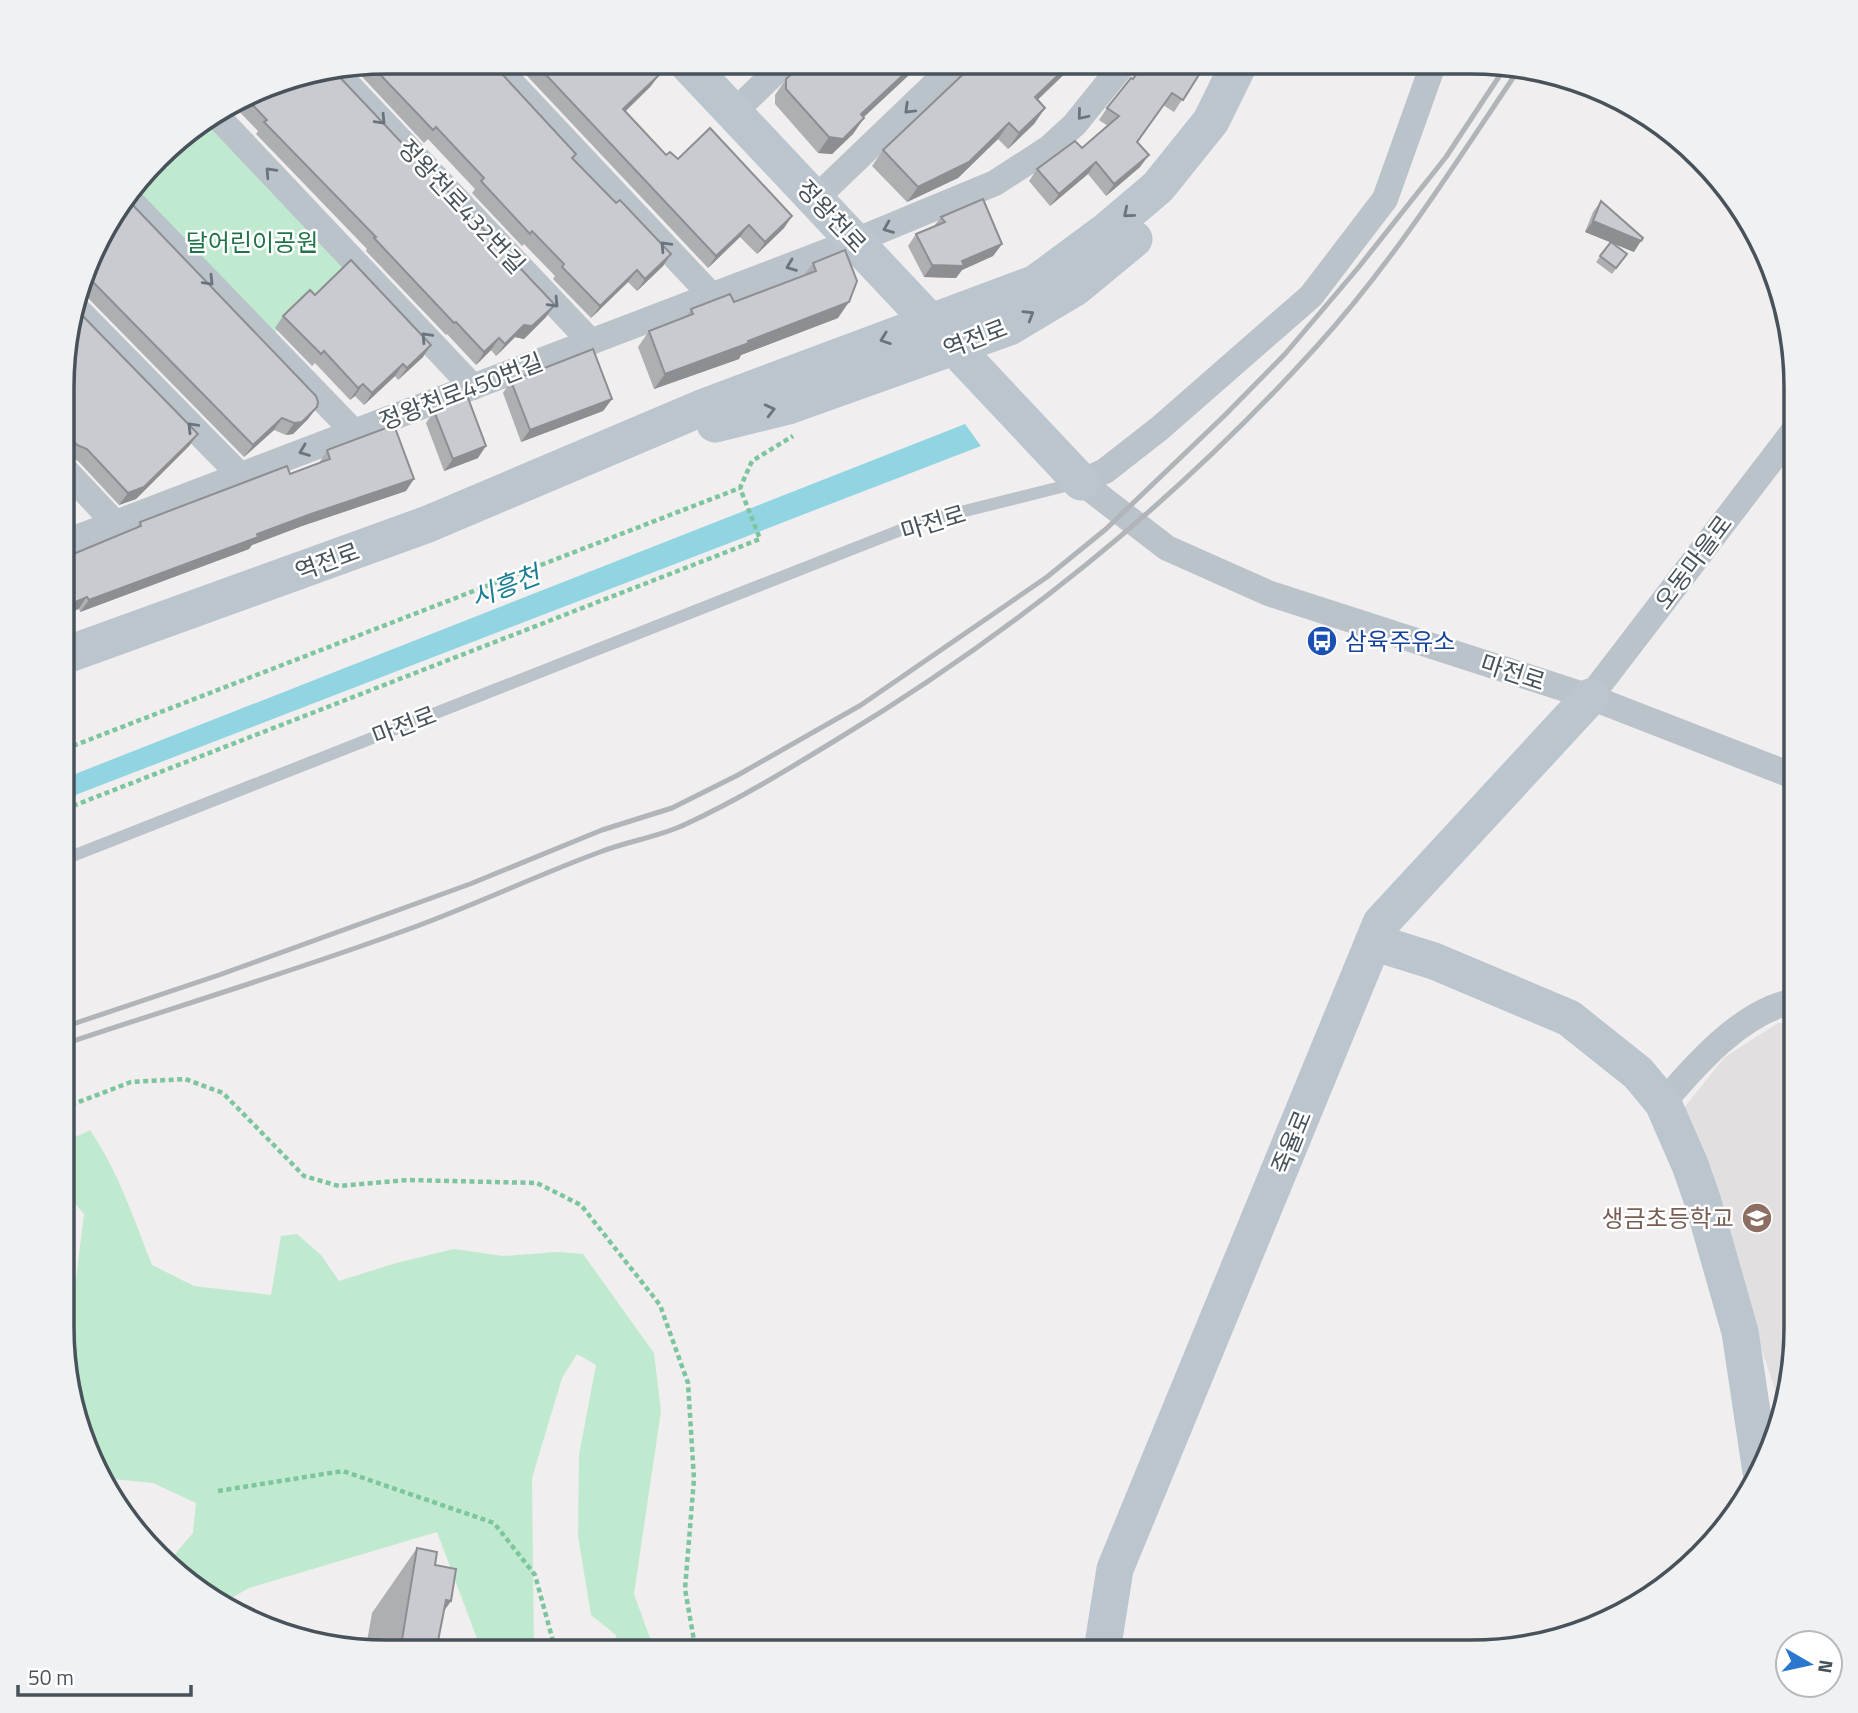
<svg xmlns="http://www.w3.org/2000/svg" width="1858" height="1713" viewBox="0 0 1858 1713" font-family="'Titillium Web','Noto Sans KR',sans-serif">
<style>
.education{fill:#e1dfdf}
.green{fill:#c0eacf}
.water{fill:#91d5e3}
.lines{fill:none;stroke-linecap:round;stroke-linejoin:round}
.path{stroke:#7cc59e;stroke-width:4.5;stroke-dasharray:5 3.5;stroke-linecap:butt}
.lane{stroke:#bbc3ca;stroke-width:12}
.street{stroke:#bbc3ca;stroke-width:26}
.secondary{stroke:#bbc5ce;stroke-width:37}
.rail{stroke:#b1b4b8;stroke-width:5}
.wall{fill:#adafb3}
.shaded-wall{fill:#8d8e92}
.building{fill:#c9cbd0;stroke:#8d8e92;stroke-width:2}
.oneway{stroke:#6a747c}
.oneway2{stroke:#6a747d}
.labels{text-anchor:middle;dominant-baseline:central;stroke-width:5;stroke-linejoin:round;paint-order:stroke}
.street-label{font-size:24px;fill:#48525a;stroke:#fff}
.park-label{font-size:24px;fill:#207447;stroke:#fff}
.transit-label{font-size:24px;fill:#164399;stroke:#fff;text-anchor:start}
.education-label{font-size:24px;fill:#785e54;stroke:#fff;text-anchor:end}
.water-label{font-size:26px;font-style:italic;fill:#1a7e94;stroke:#fff}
.rim{fill:none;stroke:#48525a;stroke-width:3.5}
</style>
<rect width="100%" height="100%" fill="#f0eeee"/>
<path class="education" d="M1778,1023H1797V1327L1779,1402L1682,1110L1725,1057Z"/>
<g class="green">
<path d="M207,122L344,266L272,335L134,189L172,142Z"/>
<path d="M90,1130C118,1171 134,1219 152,1265L194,1286L271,1295L281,1236L297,1234L321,1255L339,1281L396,1263L454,1249L503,1256L558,1252L583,1254L654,1353L661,1411L634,1594L655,1652H618L616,1635L591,1615L578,1536L579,1455L596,1365L577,1354L562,1378L532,1478L534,1652H482L437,1532L249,1588L223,1603L169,1561L193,1533L196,1503L153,1483L103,1478L86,1450L62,1347V1342L69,1336L84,1214L63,1190V1143Z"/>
</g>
<path class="water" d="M965,424L981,446L65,799V778Z"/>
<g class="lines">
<g class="path">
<path d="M65,749L740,488L752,461L793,436"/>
<path d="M65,809L760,539L740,488"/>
<path d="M63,1108L131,1082L185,1079L223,1093L304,1176L339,1186L408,1180L537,1183L581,1205L660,1305L688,1383L694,1479L685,1589L696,1652"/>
<path d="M218,1491L343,1471L494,1523L535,1575L556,1652"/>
</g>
<path class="lane" d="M65,859L921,522L1077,483"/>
<g class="street">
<path d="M491,61L712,296"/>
<path d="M1434,62L1385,199L1311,296L1160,428L1105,471L1081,482L1167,548L1268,593L1590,697L1796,777"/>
<path d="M334,70L591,342"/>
<path d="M733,113L786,62"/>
<path d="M217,116L473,387"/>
<path d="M127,197L354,432"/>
<path d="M815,199L958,62"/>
<path d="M74,306L240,475"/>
<path d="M67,472L115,523"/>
<path d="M66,542L855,241L995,183L1049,148L1075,124L1125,62"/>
<path d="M1590,697L1796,428"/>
<path d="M1663,1103C1695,1065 1744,1009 1796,1001"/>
</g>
<g class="secondary">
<path d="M685,61L1081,482"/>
<path d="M715,424L788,406L1009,327L1076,287L1134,239"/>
<path d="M66,655L428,524L704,407L1036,283L1105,232L1158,187L1211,121L1240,62"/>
<path d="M1373,942L1434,961L1569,1018L1638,1073L1663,1103L1690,1165L1703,1202L1740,1332L1761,1472"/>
<path d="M1102,1651L1115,1569L1381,923L1590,697"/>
</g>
<g class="rail">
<path d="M64,1027L219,975L470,884L602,830L672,808L738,775L861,705L1047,577L1106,529L1225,415L1285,354L1358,268L1446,157L1506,66"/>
<path d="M64,1044C175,1007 288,973 398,933C467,909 532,877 600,852C628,841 659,837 686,824C738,800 787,770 836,740C1013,633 1177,501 1317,346C1394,261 1455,164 1519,69"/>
</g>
</g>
<g class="wall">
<path d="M387,61L576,154L573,158L616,203L671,254L663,266L637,291L628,282L591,318L553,279L555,276L524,244L522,246L472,193L475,189L428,139L424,143L353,67Z"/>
<path d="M513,61H647L651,86L625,112L666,155L678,159L792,216L784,228L757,254L740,237L708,268Z"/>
<path d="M736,61H746L741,67Z"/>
<path d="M801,62H937L928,69L922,63L863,117L864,118L853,134L832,154L818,153L775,104V95L786,79L800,66Z"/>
<path d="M973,62H1077L1037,100L1045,108L1034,124L1008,149L998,139L958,178L907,202L872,166L883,150L973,64Z"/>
<path d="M1143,62H1207L1174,112L1163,105L1138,142L1140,167L1106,196L1088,174L1050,206L1029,181L1037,169L1082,148L1108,126L1099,120L1107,108L1132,79Z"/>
<path d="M282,79L546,317L524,339L515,337L496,356L491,350L476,365L447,334L446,335L366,251L367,249L256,134L258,131L234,106Z"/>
<path d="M1601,201L1634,252L1612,243L1627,254L1612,274L1596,262L1611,242L1585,232L1593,212Z"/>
<path d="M941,217L1002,244L993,256L962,270L956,278L924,277L908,246L916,234L934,226Z"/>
<path d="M105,224L317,407L308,419L293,434L286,435L274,430L244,457L85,295L79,291Z"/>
<path d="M813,263L838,318L741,355L739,359L654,389L638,347L649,331L686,317L691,309L734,302L804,275Z"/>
<path d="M315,295L423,357L398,380L395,376L364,405L355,396L350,400L315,363L312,366L275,328L283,316Z"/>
<path d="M67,324L198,434L189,446L136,499L119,505L78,461L69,457L67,454Z"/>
<path d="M511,381L612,399L603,411L521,442L503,393Z"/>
<path d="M434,411L478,458L444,471L426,423Z"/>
<path d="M327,450L406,491L302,526L252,545L249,549L80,612L79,609L140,522L290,474L319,463Z"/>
<path d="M417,1548L435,1565L451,1601L444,1610L438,1641L443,1652H386L366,1647L372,1613Z"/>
</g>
<g class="shaded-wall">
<path d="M917,62H923L850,130L861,114Z"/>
<path d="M1072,62H1077L1024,113L1035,97Z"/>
<path d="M660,74L651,86L614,122L623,109Z"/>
<path d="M1045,108L1034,124L1008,149L1019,133Z"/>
<path d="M864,118L853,134L832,154L818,153L829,137Z"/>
<path d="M1009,123L998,139L958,178L907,202L918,187Z"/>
<path d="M1149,155L1140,167L1106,196L1114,184Z"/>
<path d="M1096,162L1088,174L1050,206L1059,194Z"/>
<path d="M792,216L784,228L757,254L765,242Z"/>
<path d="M1593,221L1641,241L1634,252L1585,232Z"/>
<path d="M749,225L740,237L708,268L716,256Z"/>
<path d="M1002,244L993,256L962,270L956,278L924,277L932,265L962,261Z"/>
<path d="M671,254L663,266L637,291L645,279Z"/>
<path d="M637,270L628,282L591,318L600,306Z"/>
<path d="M849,302L838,318L741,355L739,359L654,389L665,374Z"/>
<path d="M555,305L546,317L524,339L515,337L496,356L505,344L524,325Z"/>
<path d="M499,338L491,350L476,365L484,352Z"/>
<path d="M431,345L423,357L398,380L407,368Z"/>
<path d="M403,364L395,376L364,405L372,393Z"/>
<path d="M363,384L355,396L350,400L358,388Z"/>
<path d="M612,399L603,411L521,442L530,430Z"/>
<path d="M317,407L308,419L293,434L286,435L294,423Z"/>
<path d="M282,418L274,430L244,457L253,445Z"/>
<path d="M198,434L189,446L136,499L119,505L128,493Z"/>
<path d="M486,446L478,458L444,471L453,459Z"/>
<path d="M414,479L406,491L302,526L252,545L249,549L80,612L89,600L311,514Z"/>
<path d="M87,597L79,609L66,614V606Z"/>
<path d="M446,1600L451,1601L415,1652Z"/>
</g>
<g class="building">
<path d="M387,61H490L576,154L572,158L616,203L620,200L671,254L645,279L637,270L600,306L562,267L564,264L532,231L530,234L481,181L484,178L436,127L433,130L370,64Z"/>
<path d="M533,61H647L660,74L623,109L666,155L670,152L678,159L710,128L792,216L765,242L749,225L716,256Z"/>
<path d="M805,62H917L861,114L864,118L843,139L829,137L786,89V79Z"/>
<path d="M976,62H1072L1035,97L1045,108L1019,133L1009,123L969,162L918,187L883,150Z"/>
<path d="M1144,62H1207L1183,100L1172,93L1137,142L1149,155L1114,184L1096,162L1059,194L1037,169L1075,141L1082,148L1119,116L1107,108L1131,78L1133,79Z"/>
<path d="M333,70L555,305L532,326L524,325L505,344L499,338L484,352L456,322L454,323L374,238L376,237L264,122L267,120L247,99L282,79Z"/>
<path d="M126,198L316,396L318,402L317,407L302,422L294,423L282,418L253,445L94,283L87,279H84L105,224Z"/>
<path d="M983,199L1002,244L962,261L964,266L932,265L916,234L945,222L941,217Z"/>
<path d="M1601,201L1643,238L1641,241L1593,221Z"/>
<path d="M1611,242L1627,254L1616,268L1600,256Z"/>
<path d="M845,250L857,281L849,302L748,341L749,343L665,374L649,331L693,314L691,309L730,294L734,302L816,271L813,263Z"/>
<path d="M351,260L431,345L407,368L403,364L372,393L363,384L358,388L324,351L321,354L283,316L310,290L315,295Z"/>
<path d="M74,307L198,434L144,487L128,493L87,449L77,445L67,434V324Z"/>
<path d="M593,349L612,399L530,430L511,381Z"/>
<path d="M468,398L486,446L453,459L434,411Z"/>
<path d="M394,425L414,479L311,514L257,534L258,537L89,600L87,597L66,606V557L141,526L140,522L287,466L290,474L330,459L327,450Z"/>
<path d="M417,1548L437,1552L435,1565L456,1569L451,1601L446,1600L438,1641L444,1642L443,1652H400Z"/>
</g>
<defs><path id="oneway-chevron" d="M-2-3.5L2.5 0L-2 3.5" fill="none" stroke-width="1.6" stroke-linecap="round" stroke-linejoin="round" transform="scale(1.75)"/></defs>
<g class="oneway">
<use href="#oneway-chevron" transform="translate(909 109) rotate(136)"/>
<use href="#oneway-chevron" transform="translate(1082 115) rotate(130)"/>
<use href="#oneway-chevron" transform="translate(381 120) rotate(47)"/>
<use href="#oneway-chevron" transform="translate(270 172) rotate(-133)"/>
<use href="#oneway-chevron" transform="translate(888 228) rotate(158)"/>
<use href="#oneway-chevron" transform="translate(665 246) rotate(-133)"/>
<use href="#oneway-chevron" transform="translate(791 266) rotate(159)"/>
<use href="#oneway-chevron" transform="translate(209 281) rotate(46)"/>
<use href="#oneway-chevron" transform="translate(554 303) rotate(47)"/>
<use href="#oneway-chevron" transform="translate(426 337) rotate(-133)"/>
<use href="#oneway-chevron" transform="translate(192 427) rotate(-134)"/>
<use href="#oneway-chevron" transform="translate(304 451) rotate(159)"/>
</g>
<g class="oneway2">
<use href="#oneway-chevron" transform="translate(1128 213) rotate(140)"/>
<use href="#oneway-chevron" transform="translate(1029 315) rotate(-31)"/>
<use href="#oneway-chevron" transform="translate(885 339) rotate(160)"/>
<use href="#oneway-chevron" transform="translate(770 410) rotate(-14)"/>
</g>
<defs>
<g id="bus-disc" transform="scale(1.575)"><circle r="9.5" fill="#1a4fb4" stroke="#fff"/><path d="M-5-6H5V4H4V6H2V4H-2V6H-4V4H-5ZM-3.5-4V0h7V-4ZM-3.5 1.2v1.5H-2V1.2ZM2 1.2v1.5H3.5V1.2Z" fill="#fff"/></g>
<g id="school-disc" transform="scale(1.575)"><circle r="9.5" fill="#8d6e63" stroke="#fff"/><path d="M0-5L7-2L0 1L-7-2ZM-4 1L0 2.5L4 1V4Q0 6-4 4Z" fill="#fff"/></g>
</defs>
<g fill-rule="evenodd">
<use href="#bus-disc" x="1322" y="641"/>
<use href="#school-disc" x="1757" y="1218"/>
</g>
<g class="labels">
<g class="street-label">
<text transform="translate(462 206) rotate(47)">정왕천로432번길</text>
<text transform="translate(832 216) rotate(47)">정왕천로</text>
<text transform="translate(975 338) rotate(-21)">역전로</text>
<text transform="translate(461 391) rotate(-21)">정왕천로450번길</text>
<text transform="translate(933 522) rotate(-17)">마전로</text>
<text transform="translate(327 561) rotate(-20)">역전로</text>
<text transform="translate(1693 562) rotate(-53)">오동마을로</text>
<text transform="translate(1513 672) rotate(18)">마전로</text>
<text transform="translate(404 725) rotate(-21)">마전로</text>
<text transform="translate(1291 1142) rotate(-68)">죽율로</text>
</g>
<g class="park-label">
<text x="252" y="242">달어린이공원</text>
</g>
<g class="transit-label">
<text x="1345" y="641">삼육주유소</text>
</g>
<g class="education-label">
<text x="1734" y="1218">생금초등학교</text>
</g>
<g class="water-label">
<text transform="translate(505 586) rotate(-21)">시흥천</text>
</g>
</g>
<path d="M0 0H1858V1713H0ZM387 74H1471A313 313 0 0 1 1784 387V1327A313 313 0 0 1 1471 1640H387A313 313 0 0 1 74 1327V387A313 313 0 0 1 387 74Z" fill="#f0f1f2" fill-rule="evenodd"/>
<path class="rim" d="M387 74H1471A313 313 0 0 1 1784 387V1327A313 313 0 0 1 1471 1640H387A313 313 0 0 1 74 1327V387A313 313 0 0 1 387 74Z"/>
<g transform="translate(1809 1664) rotate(99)"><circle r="33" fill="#ffffff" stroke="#b6babd" stroke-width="2"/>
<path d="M0-5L12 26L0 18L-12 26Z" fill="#2a77cf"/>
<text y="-10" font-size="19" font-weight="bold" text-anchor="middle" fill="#48525a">N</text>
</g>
<path d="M18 1685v10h173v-10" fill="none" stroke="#48525a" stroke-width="3.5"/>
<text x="28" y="1685" font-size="21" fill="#48525a" stroke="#ffffff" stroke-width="5" paint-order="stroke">50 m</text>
</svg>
